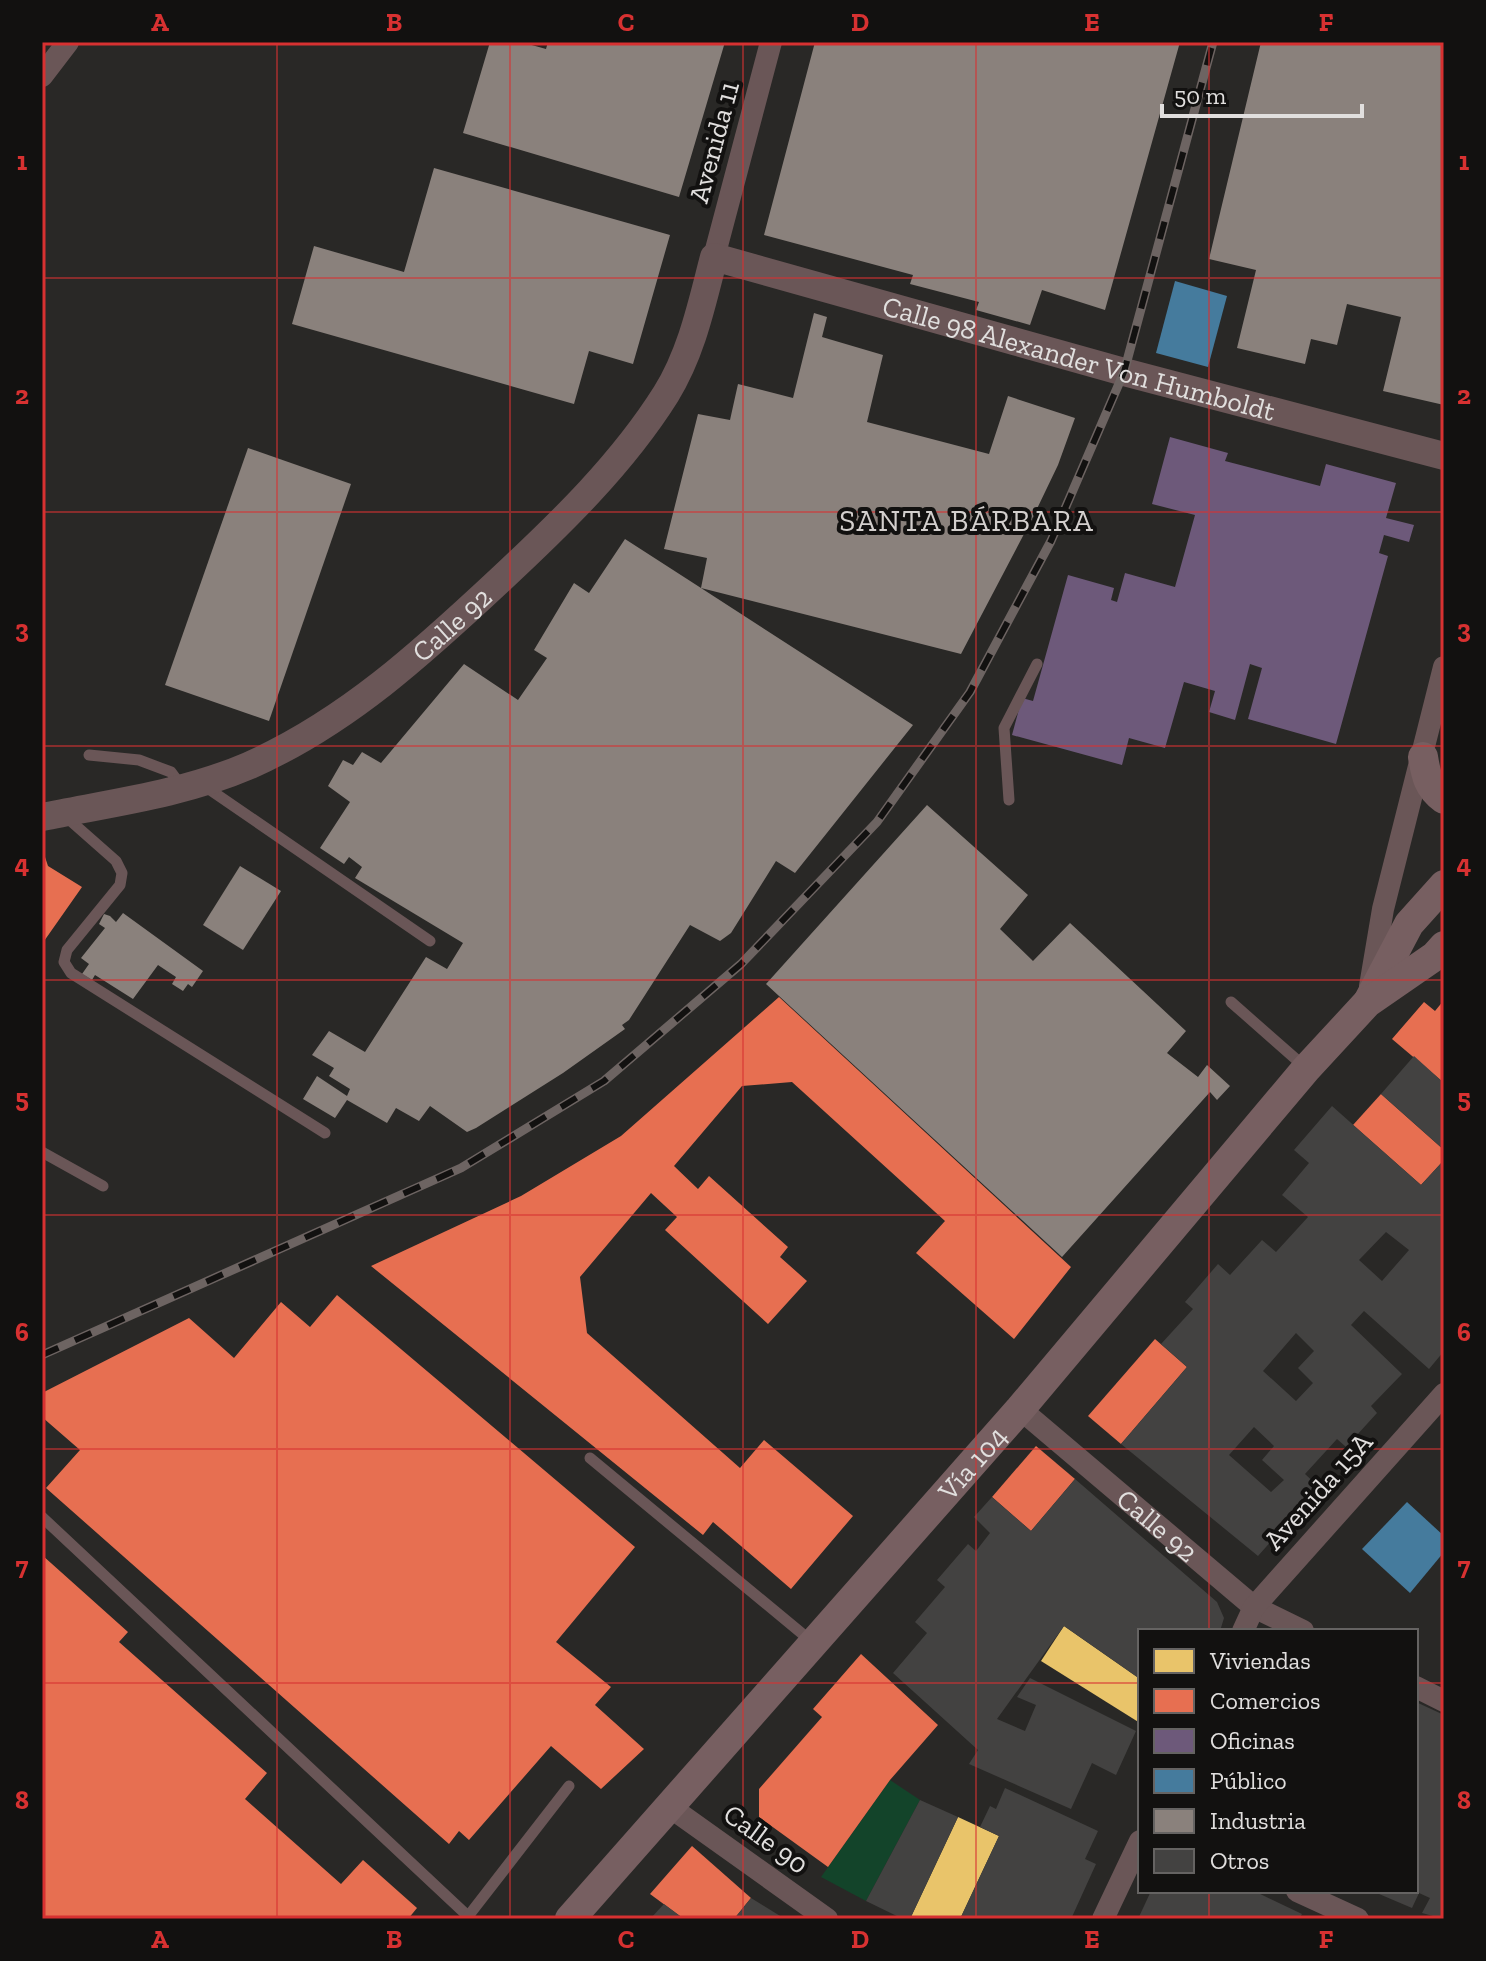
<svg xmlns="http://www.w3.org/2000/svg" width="1486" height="1961" viewBox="0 0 1486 1961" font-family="'Zilla Slab',serif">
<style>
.green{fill:#13442a}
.homes{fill:#e9c46a}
.shops{fill:#e76f51}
.offices{fill:#6d597a}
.public{fill:#457b9d}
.industry{fill:#8a817c}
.building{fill:#434241;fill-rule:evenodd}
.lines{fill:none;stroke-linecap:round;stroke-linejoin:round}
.service{stroke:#6a5657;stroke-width:11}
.minor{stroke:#6a5657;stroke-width:22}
.tertiary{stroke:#6a5657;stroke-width:28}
.secondary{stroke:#775f61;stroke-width:30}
.rail-casing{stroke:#6d6462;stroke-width:9}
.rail{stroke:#121110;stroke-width:6;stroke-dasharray:18;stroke-linecap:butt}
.grid{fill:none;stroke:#d73131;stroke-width:2;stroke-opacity:0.55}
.labels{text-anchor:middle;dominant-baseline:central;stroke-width:8;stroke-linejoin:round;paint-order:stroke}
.street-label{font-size:28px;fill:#e1dfde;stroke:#121110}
.neighbourhood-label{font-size:30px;letter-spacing:2px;fill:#d3cfcd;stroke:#121110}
.neatline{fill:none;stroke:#d73131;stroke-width:3}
.grid-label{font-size:26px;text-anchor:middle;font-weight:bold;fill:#d73131}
</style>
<rect width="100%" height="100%" fill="#292826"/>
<path class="green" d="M890,1780L920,1800L866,1901L821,1877Z"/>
<g class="homes">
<path d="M1064,1626L1140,1679V1723L1041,1661Z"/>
<path d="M958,1817L999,1836L975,1887L960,1919H910Z"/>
</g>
<g class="shops">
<path d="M45,857L48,866L82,887L42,944V858Z"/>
<path d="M779,997L1071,1267L1014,1339L916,1253L945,1221L792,1082L742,1086L674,1166L698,1189L709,1176L788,1247L780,1257L807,1281L768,1324L665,1230L677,1217L651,1193L580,1277L587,1333L740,1468L764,1440L853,1516L791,1589L713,1522L703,1535L371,1266L521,1196L621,1136Z"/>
<path d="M1444,1000V1083L1392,1039L1424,1002L1435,1011Z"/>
<path d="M1381,1094L1444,1150V1160L1421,1185L1353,1125Z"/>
<path d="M337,1295L635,1547L556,1642L611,1687L595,1705L644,1749L601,1789L551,1746L469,1840L459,1831L449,1844L46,1488L80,1450L42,1417V1393L189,1318L234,1358L281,1302L310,1327Z"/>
<path d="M1155,1339L1187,1367L1121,1444L1088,1416Z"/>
<path d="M1036,1446L1075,1479L1031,1531L992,1497Z"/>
<path d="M42,1555L128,1632L119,1642L267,1773L245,1799L341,1884L363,1860L417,1908L408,1919H42Z"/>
<path d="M861,1654L938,1725L890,1780L828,1867L759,1817V1789L822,1717L813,1709Z"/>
<path d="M692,1846L751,1898L734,1919H684L650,1894Z"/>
</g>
<path class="offices" d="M1170,437L1228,453L1225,461L1320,486L1326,464L1396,483L1386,518L1414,525L1409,542L1384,535L1379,553L1388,556L1336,744L1248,719L1262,668L1250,664L1235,720L1209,712L1215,691L1184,682L1165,748L1129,738L1122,765L1012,735L1022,698L1033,701L1068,575L1114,588L1111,600L1117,602L1125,573L1175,587L1195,515L1152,504Z"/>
<g class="public">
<path d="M1175,281L1227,296L1208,367L1156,353Z"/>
<path d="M1407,1502L1444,1536V1552L1410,1593L1362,1549Z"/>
</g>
<g class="industry">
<path d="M490,42H521L546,49L548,42H725L679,197L463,133Z"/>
<path d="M815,42H1180L1105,310L1042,290L1030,325L976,310L979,302L910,284L913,275L764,235Z"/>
<path d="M1261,42H1444V405L1383,391L1401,317L1347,304L1337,345L1311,339L1305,364L1237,348L1256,270L1209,259Z"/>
<path d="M434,168L670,235L633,364L589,351L574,404L292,324L314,246L404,272Z"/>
<path d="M814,313L827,317L822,337L883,355L867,422L989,454L1008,396L1075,418L1058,465L1034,515L961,654L701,588L913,725L795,873L776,861L731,933L720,941L690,925L629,1020L622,1025L625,1029L563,1073L476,1128L467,1132L430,1106L419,1121L396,1108L387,1123L347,1100L335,1118L303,1099L317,1076L347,1096L350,1089L329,1076L334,1068L312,1055L329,1031L365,1052L426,957L447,969L463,943L355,878L362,867L349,857L344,864L320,848L350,802L328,786L343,760L353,765L362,752L381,763L464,664L518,700L547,658L534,650L574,583L589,593L625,539L701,588L707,558L664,549L698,414L730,420L738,384L793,398Z"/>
<path d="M248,448L351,484L269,721L165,685Z"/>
<path d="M927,805L1028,895L1000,929L1033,961L1070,923L1186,1031L1167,1053L1198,1077L1207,1065L1230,1086L1217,1100L1210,1092L1062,1257L766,984Z"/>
<path d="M240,866L281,891L243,950L203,925Z"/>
<path d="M123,913L203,971L192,987L188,984L183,991L172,984L176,977L158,965L133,999L95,975L92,980L82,974L89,964L81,958L105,928L99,924L104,914L110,916L116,922Z"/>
</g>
<g class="building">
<path d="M1414,1056L1444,1083V1150L1381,1094Z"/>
<path d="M1332,1106L1421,1185L1444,1160V1351L1429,1369L1364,1311L1351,1325L1402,1374L1371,1406L1377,1413L1346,1447L1337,1439L1305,1474L1319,1487L1258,1556L1121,1444L1187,1367L1161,1344L1193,1309L1185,1302L1218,1264L1230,1275L1262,1240L1276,1252L1308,1217L1282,1195L1309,1163L1294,1150ZM1386,1232L1409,1250L1382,1281L1359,1260ZM1296,1333L1314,1351L1298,1368L1313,1383L1296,1401L1263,1371ZM1254,1427L1274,1446L1262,1460L1284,1480L1271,1492L1229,1455Z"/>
<path d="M1075,1479L1217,1602L1224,1618L1220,1631H1140V1679L1064,1626L997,1719L1025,1731L1036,1705L1017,1697L1030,1678L1136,1731L1116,1775L1092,1763L1071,1809L969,1764L978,1750L893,1673L927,1633L915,1622L945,1587L937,1580L968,1544L976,1551L990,1533L974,1517L992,1497L1031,1531Z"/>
<path d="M1416,1702L1444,1715V1919L1422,1913L1430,1898L1419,1893L1412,1908L1372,1891H1416Z"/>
<path d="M1005,1788L1098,1831L1085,1859L1096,1864L1071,1919H960L999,1836L980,1827L990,1806L996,1809Z"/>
<path d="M920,1800L958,1817L910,1919H903L866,1901Z"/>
<path d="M1151,1891H1254L1302,1914L1299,1919H1138Z"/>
<path d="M751,1898L785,1919H734Z"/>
<path d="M664,1904L684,1919H650Z"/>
</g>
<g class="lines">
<g class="service">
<path d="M89,755L139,760L171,772L182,787"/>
<path d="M203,785L430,941"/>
<path d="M1009,800L1004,728L1037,664"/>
<path d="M65,816L116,861L122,873L120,885L67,950L64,962L71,973L325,1133"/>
<path d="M1231,1002L1306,1068"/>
<path d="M42,1152L103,1186"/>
<path d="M590,1458L811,1641"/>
<path d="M42,1517L471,1919"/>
<path d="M466,1919L569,1786"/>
</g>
<g class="minor">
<path d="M42,76L68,42"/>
<path d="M714,257L771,42"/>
<path d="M1370,986L1383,909L1444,667"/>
<path id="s1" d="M1020,1409L1254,1607L1303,1631"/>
<path d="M1243,1631L1254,1607L1444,1394"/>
<path d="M1416,1687L1444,1701"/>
<path d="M670,1807L827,1919"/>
<path d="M1297,1891L1358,1919"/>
<path d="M1103,1919L1140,1841"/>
</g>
<path class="tertiary" id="s2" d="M42,817C111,803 183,794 248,766C346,723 424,651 501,579C561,523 622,464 666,394C692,352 702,303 714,257L1124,372L1444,456"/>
<g class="secondary">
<path d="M1423,757C1426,775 1428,787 1444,799"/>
<path d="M1369,1000L1409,924L1444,885"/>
<path id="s3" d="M570,1919L1020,1409L1306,1069L1367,1003L1435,956L1444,946"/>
</g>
<g class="rail-casing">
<path id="rail" d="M42,1355L461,1168L604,1081L741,964L877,822L970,692L1051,541L1124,372L1213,42"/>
</g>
<use href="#rail" class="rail"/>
</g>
<path class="grid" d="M277,42V1919M510,42V1919M743,42V1919M976,42V1919M1209,42V1631M42,278H1444M42,512H1444M42,746H1444M42,980H1444M42,1215H1444M42,1449H1444M42,1683H1140M1416,1683H1444M1209,1891V1919"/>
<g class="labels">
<g class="street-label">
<text transform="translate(714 142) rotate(-75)">Avenida 11</text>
<text stroke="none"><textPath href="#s2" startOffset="1302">Calle 98 Alexander Von Humboldt</textPath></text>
<text stroke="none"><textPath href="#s2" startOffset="462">Calle 92</textPath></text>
<text stroke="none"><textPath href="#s3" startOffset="608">Vía 104</textPath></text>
<text transform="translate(1318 1491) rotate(-48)">Avenida 15A</text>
<text stroke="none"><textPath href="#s1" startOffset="180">Calle 92</textPath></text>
<text transform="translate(766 1839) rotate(36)">Calle 90</text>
</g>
<g class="neighbourhood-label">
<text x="967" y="521">SANTA BÁRBARA</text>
</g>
</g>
<rect width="1486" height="1961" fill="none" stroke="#121110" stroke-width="88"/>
<rect x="1138" y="1629" width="280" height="264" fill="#121110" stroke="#656362" stroke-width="2"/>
<rect x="1154" y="1649" width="40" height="24" fill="#e9c46a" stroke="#656362" stroke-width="2"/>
<text x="1210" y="1669" font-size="24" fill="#e1dfde">Viviendas</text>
<rect x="1154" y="1689" width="40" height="24" fill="#e76f51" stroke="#656362" stroke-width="2"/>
<text x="1210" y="1709" font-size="24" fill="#e1dfde">Comercios</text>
<rect x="1154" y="1729" width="40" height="24" fill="#6d597a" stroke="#656362" stroke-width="2"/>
<text x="1210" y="1749" font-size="24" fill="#e1dfde">Oficinas</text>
<rect x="1154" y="1769" width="40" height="24" fill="#457b9d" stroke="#656362" stroke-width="2"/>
<text x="1210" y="1789" font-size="24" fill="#e1dfde">Público</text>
<rect x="1154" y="1809" width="40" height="24" fill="#8a817c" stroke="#656362" stroke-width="2"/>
<text x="1210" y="1829" font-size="24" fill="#e1dfde">Industria</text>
<rect x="1154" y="1849" width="40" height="24" fill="#434241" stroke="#656362" stroke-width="2"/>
<text x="1210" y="1869" font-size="24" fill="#e1dfde">Otros</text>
<path d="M1162 104v12h200v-12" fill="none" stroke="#e1dfde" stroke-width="4"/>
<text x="1174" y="104" font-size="24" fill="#e1dfde" stroke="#121110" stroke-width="6" paint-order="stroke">50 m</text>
<rect x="44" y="44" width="1398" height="1873" class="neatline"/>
<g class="grid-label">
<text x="160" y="31">A</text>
<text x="394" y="31">B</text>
<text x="626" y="31">C</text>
<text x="860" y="31">D</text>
<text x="1092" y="31">E</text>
<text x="1326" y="31">F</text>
<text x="22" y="170">1</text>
<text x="1464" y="170">1</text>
<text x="22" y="404">2</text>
<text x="1464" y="404">2</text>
<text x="22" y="638">3</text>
<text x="1464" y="638">3</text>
<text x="22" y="873">4</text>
<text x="1464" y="873">4</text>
<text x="22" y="1107">5</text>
<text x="1464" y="1107">5</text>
<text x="22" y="1341">6</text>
<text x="1464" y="1341">6</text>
<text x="22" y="1575">7</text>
<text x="1464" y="1575">7</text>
<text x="22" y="1809">8</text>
<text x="1464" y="1809">8</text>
<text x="160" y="1948">A</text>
<text x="394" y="1948">B</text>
<text x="626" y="1948">C</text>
<text x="860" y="1948">D</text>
<text x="1092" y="1948">E</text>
<text x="1326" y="1948">F</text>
</g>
</svg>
